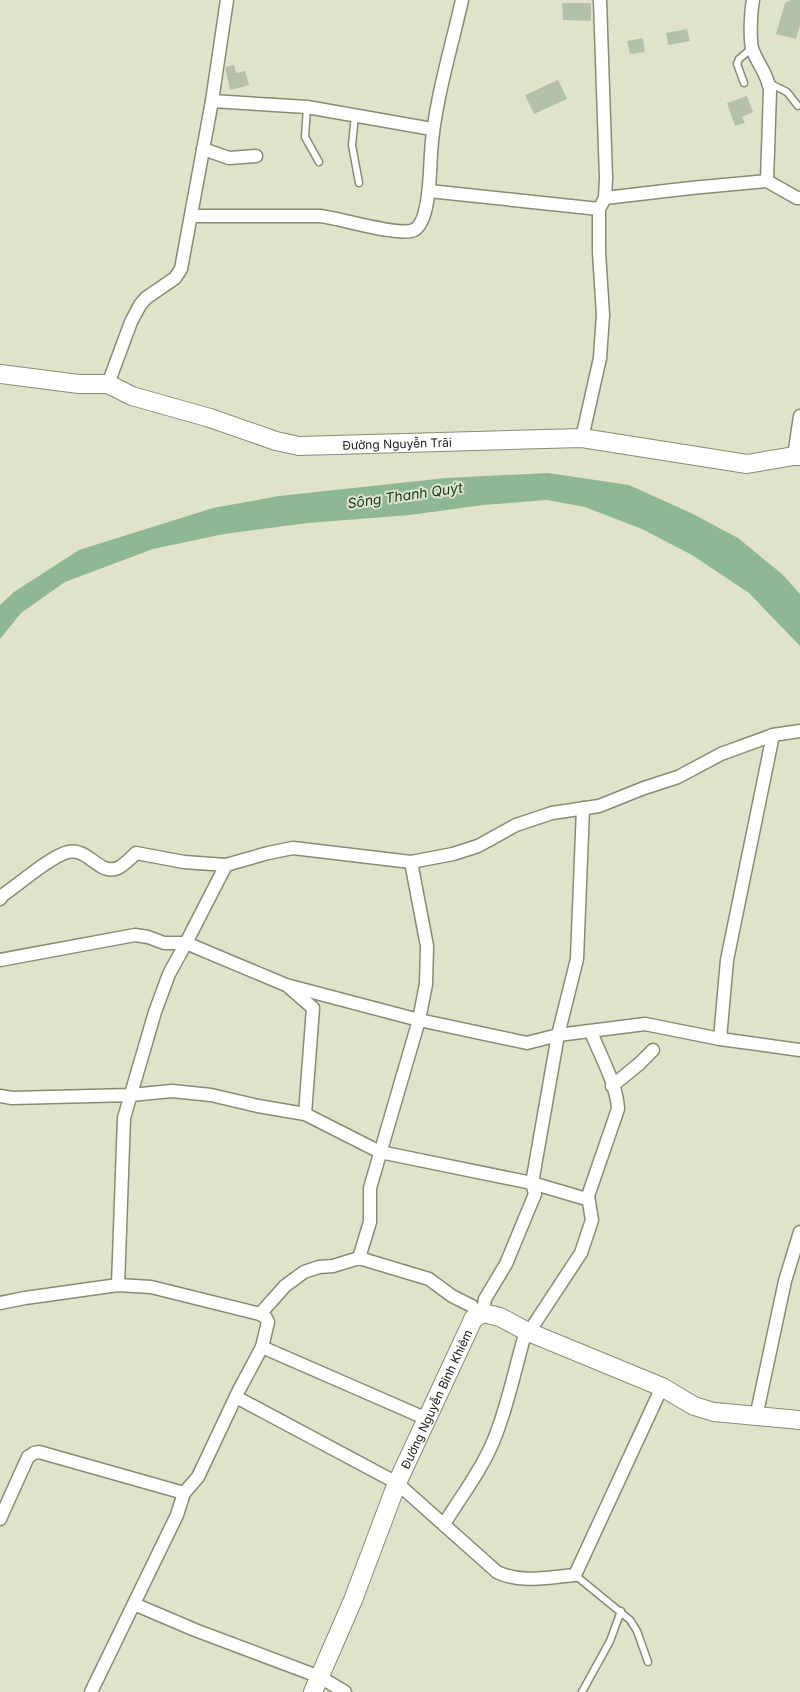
<svg xmlns="http://www.w3.org/2000/svg" width="800" height="1692" viewBox="0 0 800 1692" font-family="Inter,sans-serif">
<style>
.water{fill:#8eb794}
.building{fill:#b4c0aa}
.lines{fill:none;stroke-linecap:round;stroke-linejoin:round}
.lane-casing{stroke:#898b74;stroke-width:9}
.street-casing{stroke:#898b74;stroke-width:15}
.secondary-casing{stroke:#898b74;stroke-width:20}
.lane{stroke:#fff;stroke-width:6}
.street{stroke:#fff;stroke-width:12}
.secondary{stroke:#fff;stroke-width:18}
.labels{text-anchor:middle;dominant-baseline:central;stroke-width:4;stroke-linejoin:round;paint-order:stroke}
.street-label{font-size:12px;fill:#22231a;stroke:#e0e3ca}
.water-label{font-size:14px;font-style:italic;fill:#0d3c1a;stroke:#e0e3ca}
</style>
<rect width="100%" height="100%" fill="#e0e3ca"/>
<path class="water" d="M548,473L629,485L693,514L738,538L782,574L800,594V646L749,593L692,555L642,529L585,507L547,500L483,505L410,515L308,523L224,534L153,549L65,582L21,613L0,639V605L14,592L79,550L213,508L279,496L446,478Z"/>
<g class="building">
<path d="M791,0H800V25L796,39L776,34L785,3Z"/>
<path d="M562,3H591V21L563,20Z"/>
<path d="M687,29L690,41L668,45L666,33Z"/>
<path d="M643,38L645,52L630,54L627,41Z"/>
<path d="M234,65L236,73L245,71L249,85L230,90L225,67Z"/>
<path d="M558,80L567,99L534,114L525,95Z"/>
<path d="M747,96L753,112L742,117L745,123L735,126L727,103Z"/>
</g>
<g class="lines">
<g class="lane-casing">
<g id="lane">
<path d="M744,83L737,64L739,59L751,49"/>
<path d="M769,83L787,92L798,106"/>
<path d="M307,107L305,137L319,162"/>
<path d="M355,115L352,145L359,183"/>
<path d="M575,1575L630,1620L637,1631L648,1662"/>
<path d="M582,1692L610,1641L621,1611"/>
</g>
</g>
<g class="street-casing">
<g id="street">
<path d="M753,0C751,10 749,42 753,51C759,66 767,73 770,90L767,181"/>
<path d="M212,101L307,107L432,129"/>
<path d="M203,149L229,158L256,156"/>
<path d="M429,191L599,209"/>
<path d="M605,198L691,188L767,181L797,198H800"/>
<path d="M191,216H320C340,218 399,237 414,230C430,222 430,170 431,153C434,104 451,49 462,0"/>
<path d="M108,384L131,322L140,305L146,298L175,278L181,269L212,101L227,0"/>
<path d="M582,438L600,358L603,315L599,252V209L605,198L606,178L600,0"/>
<path d="M794,456L800,416"/>
<path d="M0,899L3,895C19,884 51,856 68,852C88,847 99,876 118,868C124,865 131,858 136,853L184,862L226,865L268,853L293,848L411,862L453,854L478,846L516,825L552,813L599,806L644,788L678,777L721,754L773,735L800,731"/>
<path d="M0,960L135,935L148,937L164,943H186L226,865"/>
<path d="M290,988L313,1008L305,1114"/>
<path d="M720,1039L727,960L773,735"/>
<path d="M612,1086L639,1064L653,1050"/>
<path d="M0,1096L12,1098L131,1095L172,1091L211,1095L258,1106L305,1114L380,1152L532,1183L583,1198L588,1196L618,1109C617,1085 600,1055 591,1032"/>
<path d="M359,1258L370,1222V1188L419,1020L426,984L427,946L411,862"/>
<path d="M118,1285L124,1118L155,1012L169,974L186,943L286,985L419,1020L527,1043L558,1035L645,1024L720,1039L800,1050"/>
<path d="M0,1303L25,1298L118,1285L151,1287L260,1314L266,1318L268,1322L262,1347L239,1390L198,1477L184,1493L177,1515L91,1692"/>
<path d="M483,1313L485,1299L506,1264L535,1194L532,1183L558,1035L577,959L583,808"/>
<path d="M260,1314L285,1286L304,1272L319,1267L333,1266L359,1258L429,1279L452,1296L472,1306L478,1315"/>
<path d="M529,1332L581,1253L592,1220L588,1196"/>
<path d="M262,1347L427,1419"/>
<path d="M236,1397L397,1483L497,1572C522,1584 548,1577 575,1575L662,1387"/>
<path d="M756,1417L785,1281L800,1232"/>
<path d="M0,1519L28,1457L34,1453L39,1452L184,1493"/>
<path d="M444,1524C460,1498 481,1471 493,1442C508,1407 515,1367 526,1331"/>
<path d="M134,1604L195,1630L320,1677L345,1692"/>
</g>
</g>
<g class="secondary-casing">
<g id="secondary">
<path id="s1" d="M0,374L79,384H108L132,396L210,418L276,441L299,446L582,438L747,464L794,456H800"/>
<path id="s2" d="M313,1692L353,1600L397,1483L471,1324L473,1319L483,1313L500,1317L526,1331L662,1387L694,1406L714,1412L800,1420"/>
</g>
</g>
<use href="#lane" class="lane"/>
<use href="#street" class="street"/>
<use href="#secondary" class="secondary"/>
</g>
<g class="labels">
<g class="street-label">
<text stroke="none"><textPath href="#s1" startOffset="408">Đường Nguyễn Trãi</textPath></text>
<text stroke="none"><textPath href="#s2" startOffset="318">Đường Nguyễn Bỉnh Khiêm</textPath></text>
</g>
<g class="water-label">
<text transform="translate(405 495) rotate(-8)">Sông Thanh Quýt</text>
</g>
</g>
</svg>
